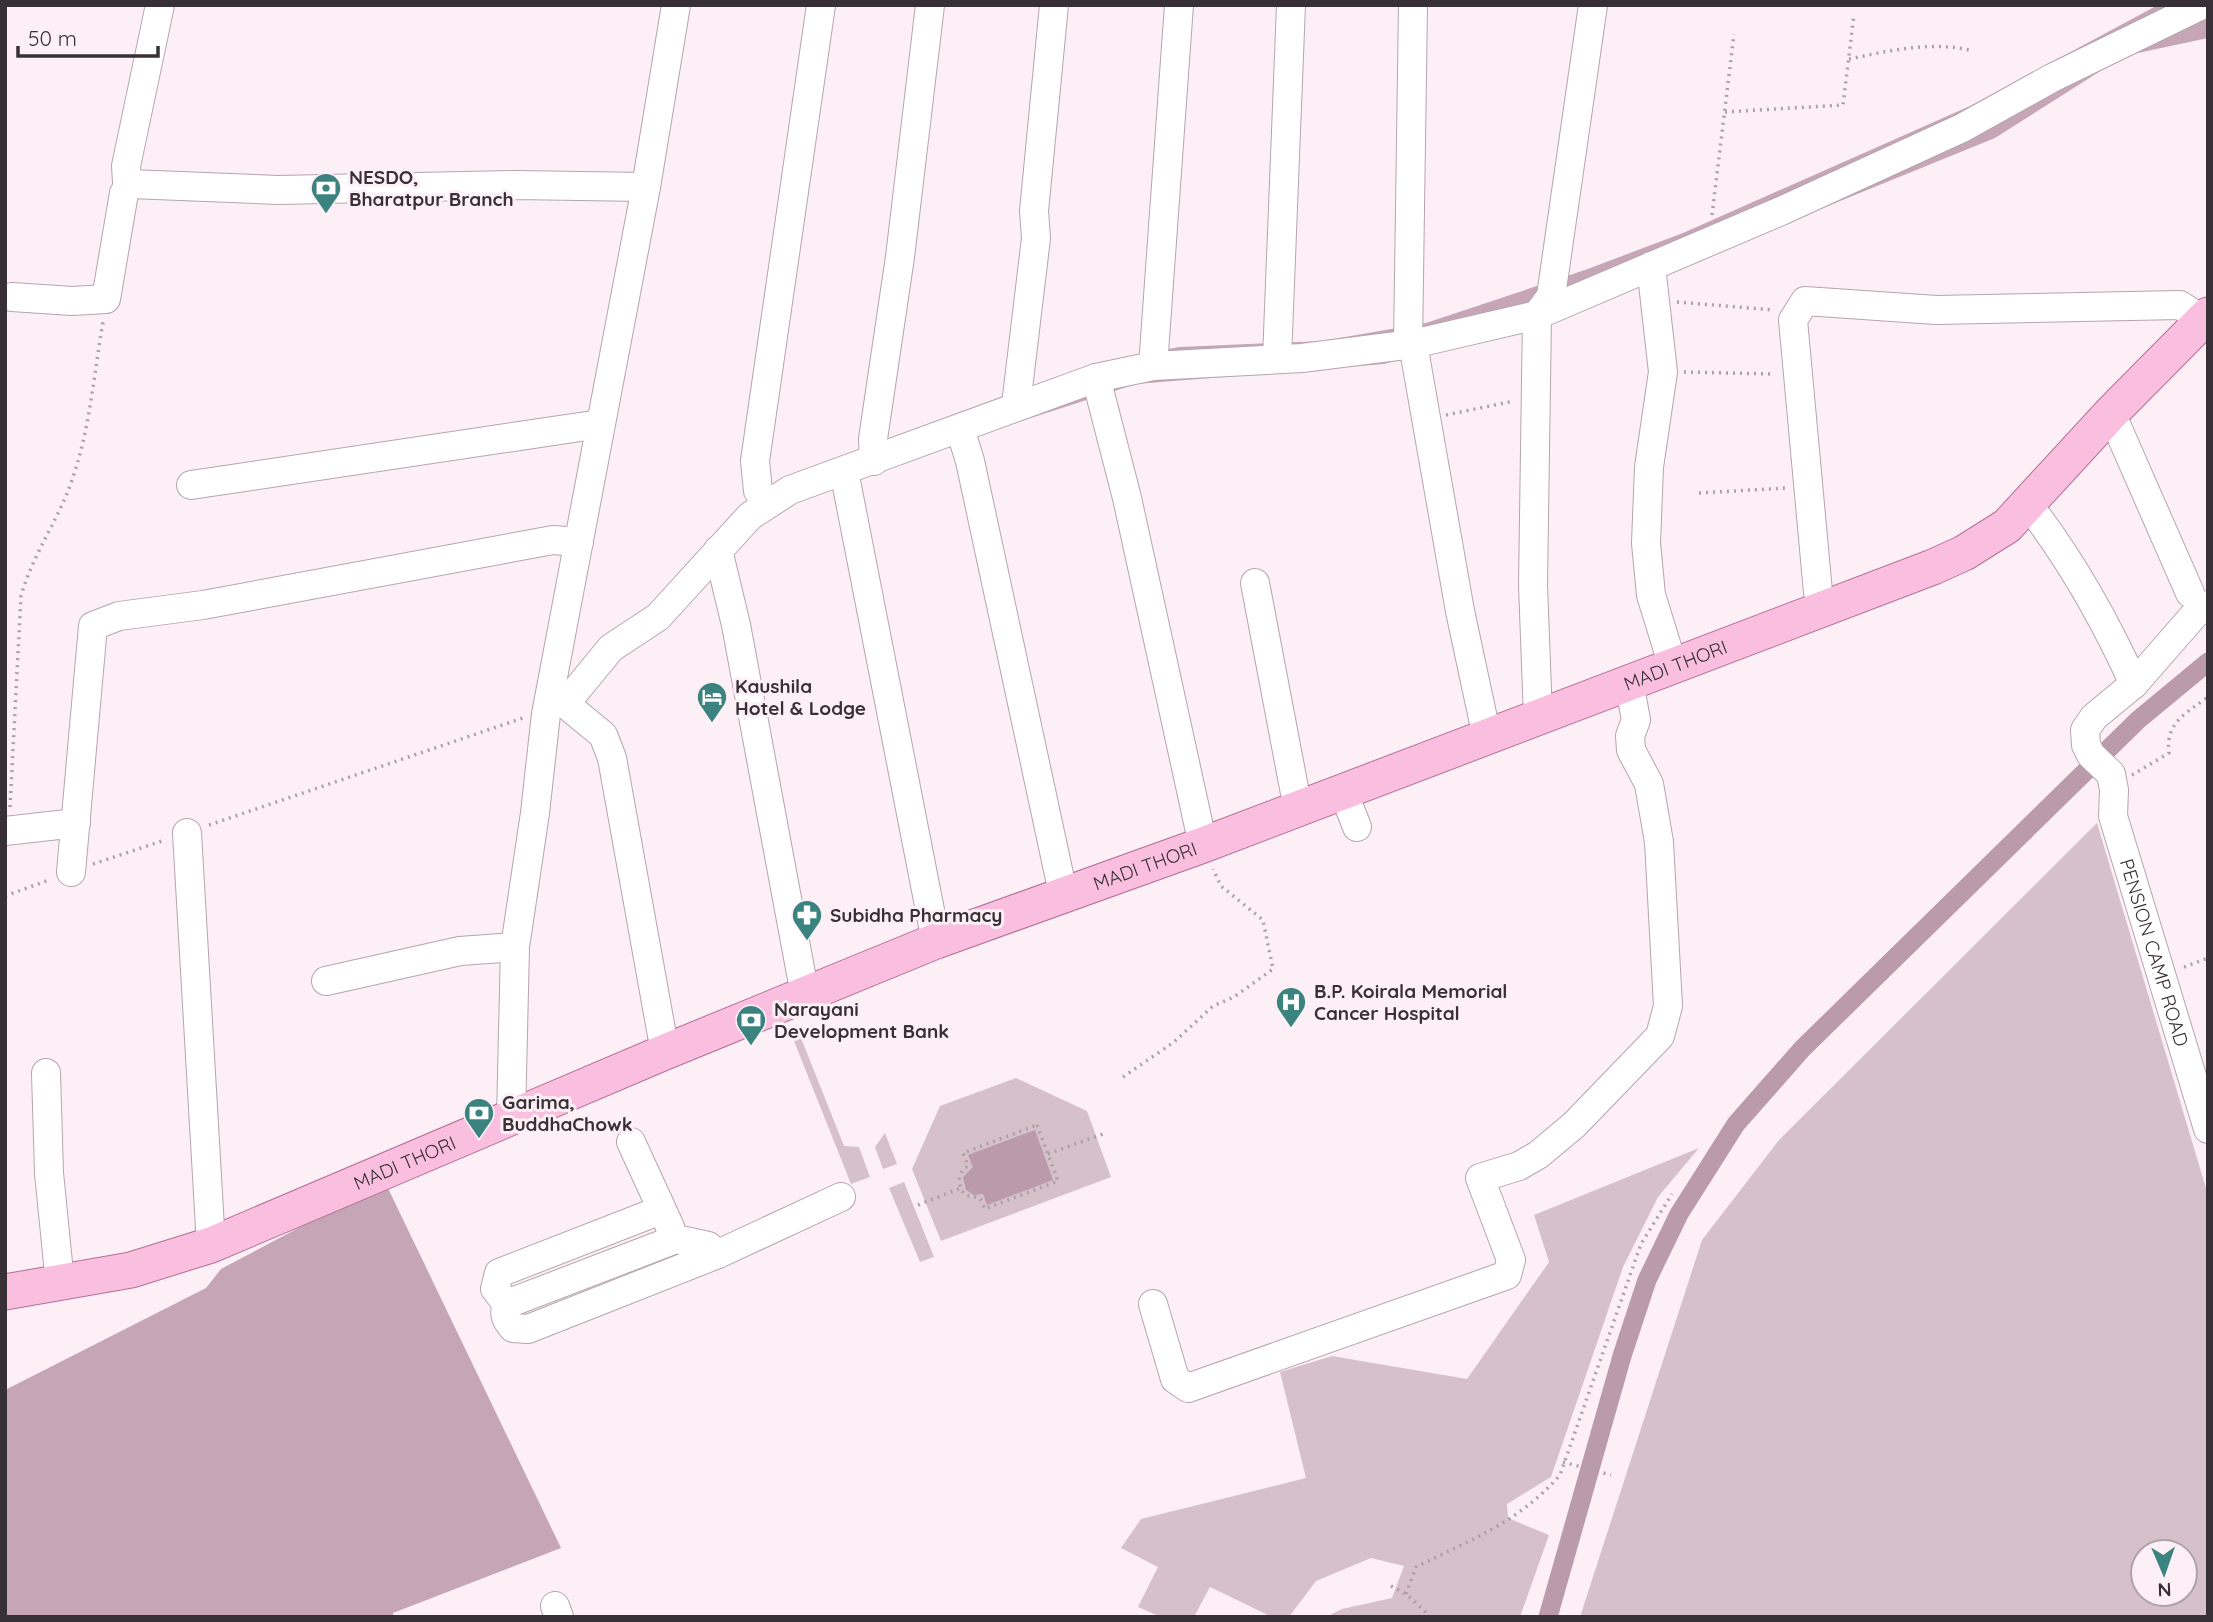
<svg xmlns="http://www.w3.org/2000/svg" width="2213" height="1622" viewBox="0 0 2213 1622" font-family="Quicksand,sans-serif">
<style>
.green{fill:#d6c1cb;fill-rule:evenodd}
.forest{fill:#c6a6b6}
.water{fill:#ba9aab}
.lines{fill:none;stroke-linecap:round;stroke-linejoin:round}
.canal{stroke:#ba9aab;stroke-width:19}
.minor-casing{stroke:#b5a5ad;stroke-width:30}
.major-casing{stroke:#b37096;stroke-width:37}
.path{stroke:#aba0a6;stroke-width:3.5;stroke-dasharray:2 5;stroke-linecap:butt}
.minor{stroke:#fff;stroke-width:28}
.major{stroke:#fabedf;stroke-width:35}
.labels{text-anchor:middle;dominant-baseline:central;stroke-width:6;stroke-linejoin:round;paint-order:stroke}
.poi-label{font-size:19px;font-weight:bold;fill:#373034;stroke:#fdeff6;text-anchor:start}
.street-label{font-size:19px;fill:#373034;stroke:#fdeff6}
</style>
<rect width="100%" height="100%" fill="#fdeff6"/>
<g class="green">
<path d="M2097,823L2208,1195V1617H1580L1702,1240L1779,1140ZM2143,1552H2185V1594H2143Z"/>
<path d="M801,1038L844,1146L859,1147L870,1177L851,1184L794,1041Z"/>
<path d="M1016,1078L1087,1111L1111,1177L941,1241L912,1169L940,1106Z"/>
<path d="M885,1133L897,1164L883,1169L875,1147Z"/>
<path d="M1699,1148L1658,1197L1623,1267L1551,1477L1507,1504L1508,1518L1549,1535L1520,1617H1326L1342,1609L1392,1598L1404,1566L1371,1558L1316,1581L1289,1617H1272L1210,1587L1194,1617H1161L1138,1607L1158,1567L1121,1548L1141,1519L1306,1478L1280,1372L1332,1356L1467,1379L1549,1262L1534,1215Z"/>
<path d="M904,1182L934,1257L920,1262L889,1188Z"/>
</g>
<g class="forest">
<path d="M2158,5H2208V38L2124,56L1995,138L1547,320L1384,364L1136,384L1003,427L967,416L1101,362L1179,347L1322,341L1426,323L1585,270L1683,233L1970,106Z"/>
<path d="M385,1182L561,1548L393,1613L394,1617H5V1390L206,1288L221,1269Z"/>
</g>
<path class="water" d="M1035,1130L1053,1180L987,1205L983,1194L974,1195L966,1190L963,1177L973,1167L968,1155Z"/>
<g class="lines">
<path class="canal" d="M1548,1617L1622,1356L1647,1280L1679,1214L1736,1124L1802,1049L2138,720L2208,662"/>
<g class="minor-casing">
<g id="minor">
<path d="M160,5L126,166L127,182L130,184L278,190L515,185L646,187"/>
<path d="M1651,266L1663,372L1649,467L1646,543L1651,595L1673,666"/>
<path d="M12,297L72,301L106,299L124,193L130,184"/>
<path d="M1413,344L1460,611L1487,737"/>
<path d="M1408,345L1413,5"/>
<path d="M1277,359L1291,5"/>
<path d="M1153,366L1179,5"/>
<path d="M1096,378L1127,498L1203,845"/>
<path d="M1016,405L1036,238L1034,211L1054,5"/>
<path d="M2111,413L2190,593"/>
<path d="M960,429L970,461L1063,893"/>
<path d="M874,461L873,439L900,257L930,5"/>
<path d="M844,471L936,941"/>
<path d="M191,485L600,424"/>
<path d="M767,503L758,491L755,461L821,5"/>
<path d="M2027,503C2070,558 2105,620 2134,684"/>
<path d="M718,550L736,625L805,995"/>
<path d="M1255,583L1298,809"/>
<path id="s1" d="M2208,605L2196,613L2134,684L2094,717L2085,730L2086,745L2091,755L2111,774L2114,790L2113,816L2208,1129"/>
<path d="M1823,609L1818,592L1793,320L1805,301L1936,310L2180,305L2203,320"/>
<path d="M552,693L603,735L612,758L665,1052"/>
<path d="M565,704L611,648L658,617L750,516L790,490L1096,378L1153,366L1302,358L1413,344L1537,315L1781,211L1962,128L2052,78L2202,5"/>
<path d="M1538,717L1533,585L1537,315L1551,296L1593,5"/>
<path d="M1343,791L1357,827"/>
<path d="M5,831L76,823"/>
<path d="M187,833L211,1245"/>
<path d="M71,872L93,626L119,616L203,605L553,540L579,542"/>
<path d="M326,981L460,951L515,947"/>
<path d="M46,1073L49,1173L60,1283"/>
<path d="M511,1118L515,947L535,813L546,714L646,187L676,5"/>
<path d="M631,1142L670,1227"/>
<path d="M507,1304C503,1314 506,1320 513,1328L528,1329L718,1254L841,1197"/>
<path d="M507,1304L676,1239L708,1246L718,1254"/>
<path d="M507,1304L495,1289L499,1273L661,1210"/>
<path d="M1153,1304L1175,1379L1188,1388L1507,1275L1511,1260L1480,1178L1519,1166L1538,1155L1574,1125L1660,1036L1668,1006L1659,842L1649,784L1631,750L1630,736L1636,720L1629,682"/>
<path d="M555,1606L559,1617"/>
</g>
</g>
<g class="major-casing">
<g id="major">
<path id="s2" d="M5,1292L131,1270L211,1245L665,1052L936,941L1203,845L1933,567L1964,553L2007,526L2111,413L2208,315"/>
</g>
</g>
<g class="path">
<path d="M1849,59C1888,51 1929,41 1969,50"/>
<path d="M1725,112L1843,105L1854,14"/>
<path d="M1712,215L1734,34"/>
<path d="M1677,302L1774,310"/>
<path d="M1684,372L1774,374"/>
<path d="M1446,415L1514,401"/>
<path d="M1699,493L1787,488"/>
<path d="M2132,775L2169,753C2165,723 2186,713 2208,697"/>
<path d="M10,807L21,596C33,553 60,518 73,477C90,428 94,373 103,322"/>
<path d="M209,825L523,718"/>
<path d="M93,864L165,840"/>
<path d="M5,896L49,880"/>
<path d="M2184,967L2208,958"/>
<path d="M1123,1077L1174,1042L1213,1006L1234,997L1273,969L1263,920L1221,886L1213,869"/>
<path d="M1037,1125L1058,1181L985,1209L980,1198L965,1195C957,1185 957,1173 968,1166L963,1153Z"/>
<path d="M1048,1154L1103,1134"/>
<path d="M918,1205L961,1188"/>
<path d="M1563,1462L1611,1475"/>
<path d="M1391,1586L1406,1594L1431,1617"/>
<path d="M1406,1594L1416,1567C1472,1539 1518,1523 1560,1475L1641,1244L1672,1194"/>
</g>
<use href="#minor" class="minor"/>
<use href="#major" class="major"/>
</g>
<defs>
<g id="bank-pin" transform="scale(1.575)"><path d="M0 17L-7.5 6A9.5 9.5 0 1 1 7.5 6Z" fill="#3b837f" stroke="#fdeff6"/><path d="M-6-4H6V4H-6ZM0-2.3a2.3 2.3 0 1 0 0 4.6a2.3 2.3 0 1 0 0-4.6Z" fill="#fff"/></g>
<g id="hotel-pin" transform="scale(1.575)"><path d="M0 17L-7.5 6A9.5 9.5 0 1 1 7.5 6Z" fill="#3b837f" stroke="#fdeff6"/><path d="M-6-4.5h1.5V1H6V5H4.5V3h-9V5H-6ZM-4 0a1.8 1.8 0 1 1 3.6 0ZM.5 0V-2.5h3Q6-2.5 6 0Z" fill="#fff"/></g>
<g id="pharmacy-pin" transform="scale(1.575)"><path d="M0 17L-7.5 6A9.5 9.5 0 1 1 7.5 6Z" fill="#3b837f" stroke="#fdeff6"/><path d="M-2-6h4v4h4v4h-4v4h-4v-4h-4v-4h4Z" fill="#fff"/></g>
<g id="hospital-pin" transform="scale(1.575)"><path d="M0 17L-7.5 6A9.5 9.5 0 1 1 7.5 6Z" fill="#3b837f" stroke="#fdeff6"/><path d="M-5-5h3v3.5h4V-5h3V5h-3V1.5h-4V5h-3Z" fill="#fff"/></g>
</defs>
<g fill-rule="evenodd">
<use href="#bank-pin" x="326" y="188"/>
<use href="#hotel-pin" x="712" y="697"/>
<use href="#pharmacy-pin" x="807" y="915"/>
<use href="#hospital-pin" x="1291" y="1002"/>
<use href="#bank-pin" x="751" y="1020"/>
<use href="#bank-pin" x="479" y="1113"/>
</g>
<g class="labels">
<g class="poi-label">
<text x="349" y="177">NESDO,<tspan x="349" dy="22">Bharatpur Branch</tspan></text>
<text x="735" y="686">Kaushila<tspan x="735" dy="22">Hotel &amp; Lodge</tspan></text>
<text x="830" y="915">Subidha Pharmacy</text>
<text x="1314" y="991">B.P. Koirala Memorial<tspan x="1314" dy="22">Cancer Hospital</tspan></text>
<text x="774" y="1009">Narayani<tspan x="774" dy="22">Development Bank</tspan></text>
<text x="502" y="1102">Garima,<tspan x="502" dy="22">BuddhaChowk</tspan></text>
</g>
<g class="street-label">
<text stroke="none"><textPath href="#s2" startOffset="1787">MADI THORI</textPath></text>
<text stroke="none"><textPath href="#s2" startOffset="1220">MADI THORI</textPath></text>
<text stroke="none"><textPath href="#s1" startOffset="415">PENSION CAMP ROAD</textPath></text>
<text stroke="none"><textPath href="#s2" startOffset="422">MADI THORI</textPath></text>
</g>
</g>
<rect width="2213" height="1622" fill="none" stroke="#373034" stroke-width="14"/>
<g transform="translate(2164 1573) rotate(178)"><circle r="33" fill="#fdeff6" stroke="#aea3a8" stroke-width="2"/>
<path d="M0-5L12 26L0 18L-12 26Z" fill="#3b837f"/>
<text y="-10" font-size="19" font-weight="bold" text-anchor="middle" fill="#373034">N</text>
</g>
<path d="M18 46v10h140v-10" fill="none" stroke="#373034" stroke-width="3.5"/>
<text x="28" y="46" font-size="21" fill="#373034" stroke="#fdeff6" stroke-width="5" paint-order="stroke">50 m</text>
</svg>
